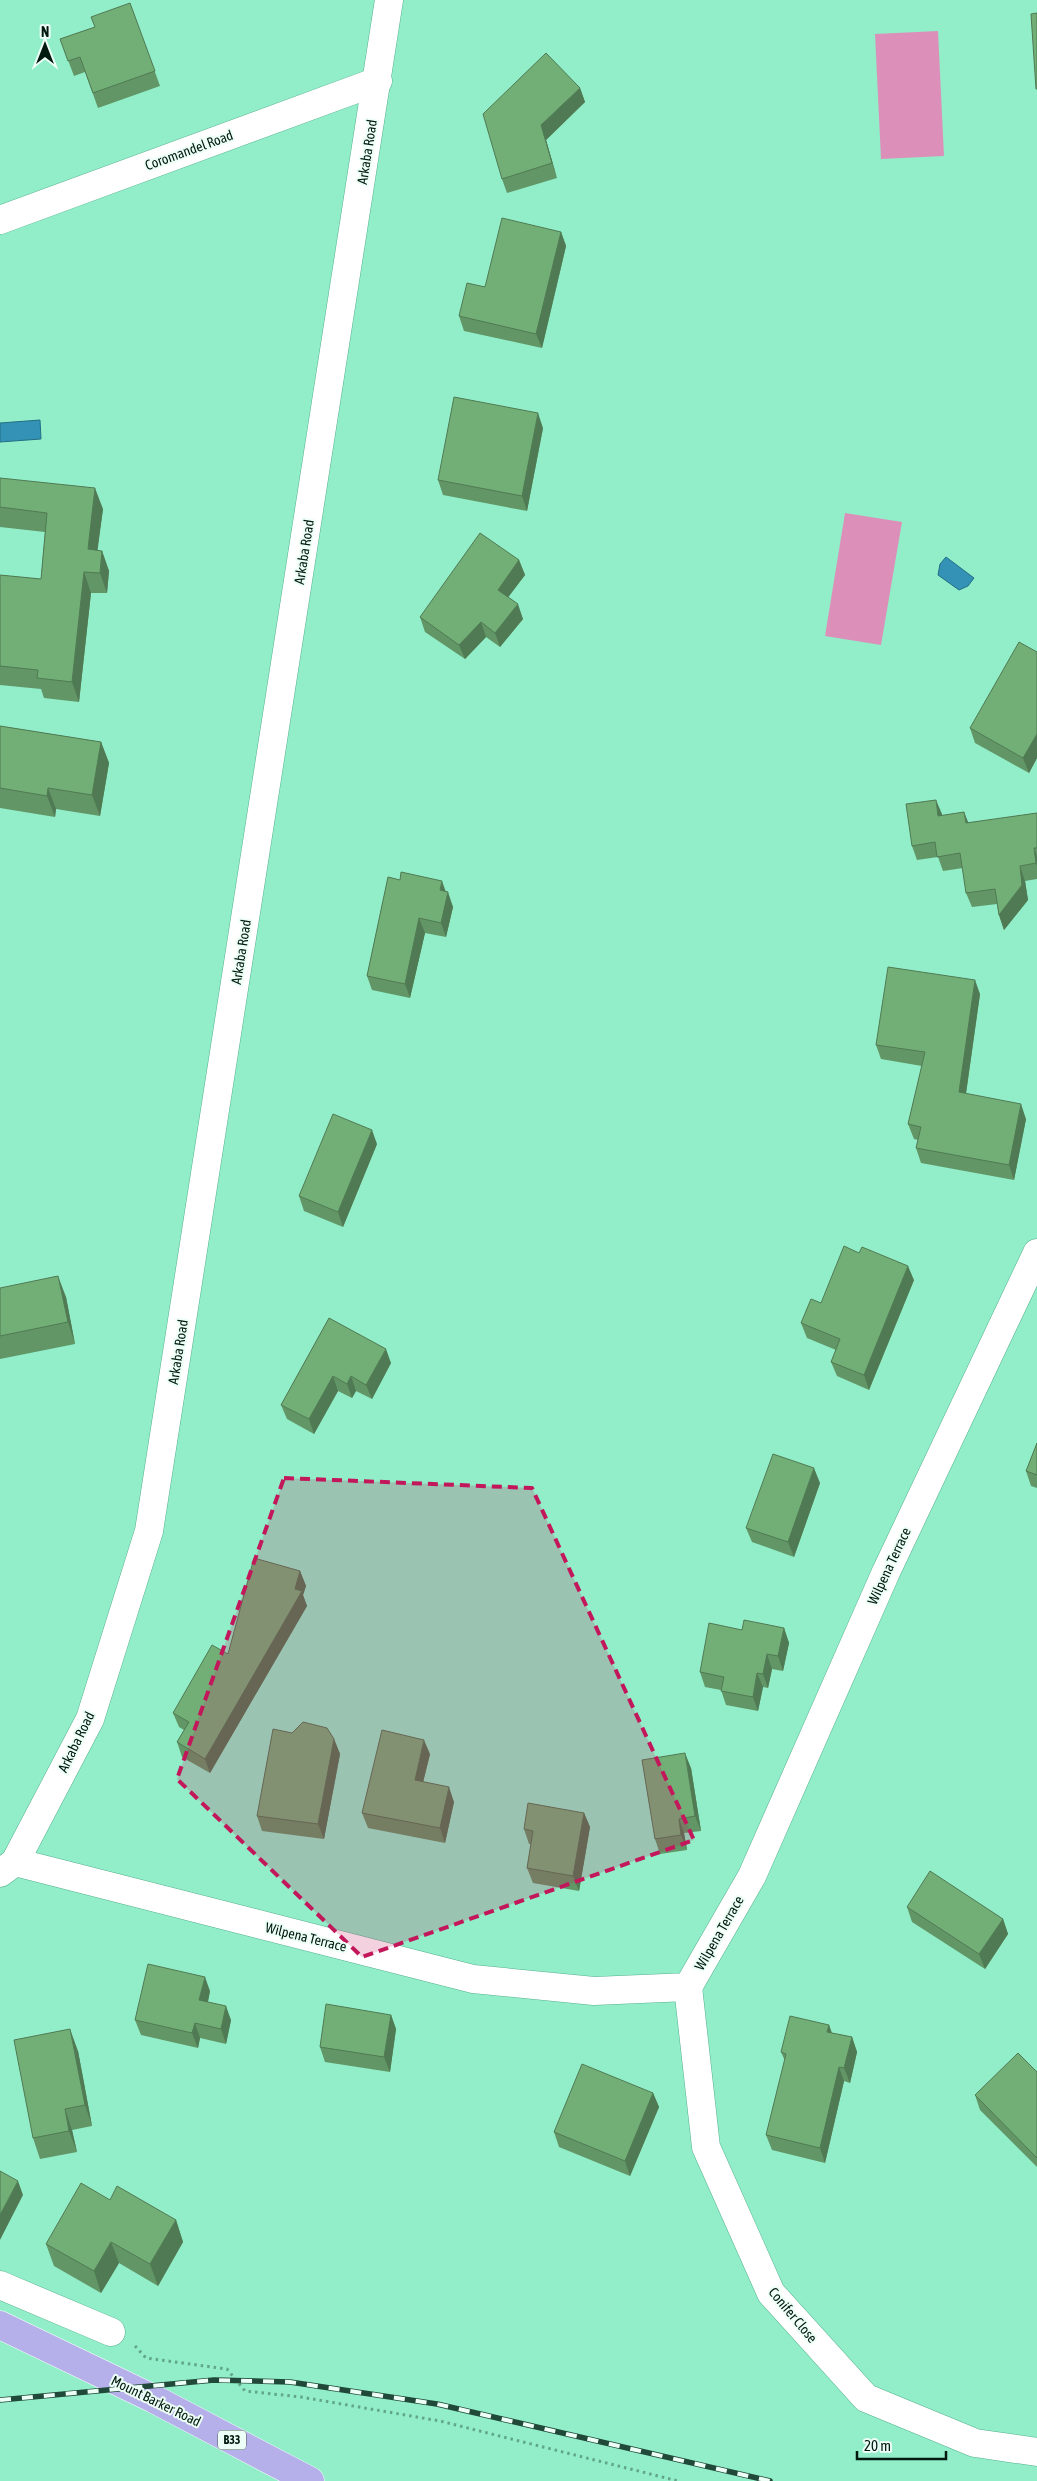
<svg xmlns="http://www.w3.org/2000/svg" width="1037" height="2481" viewBox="0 0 1037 2481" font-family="'Asap Condensed',sans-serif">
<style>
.green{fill:#dc90b9}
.water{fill:#3392b5;stroke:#246e84}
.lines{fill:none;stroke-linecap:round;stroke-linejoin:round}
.minor-casing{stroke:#54b08e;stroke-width:29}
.major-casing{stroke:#fff;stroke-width:29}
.path{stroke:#61a68a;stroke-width:3;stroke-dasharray:2.5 4;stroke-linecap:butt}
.minor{stroke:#fff;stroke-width:28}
.major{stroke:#b5afea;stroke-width:28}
.rail-casing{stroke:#204939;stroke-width:5.5}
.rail{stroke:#edfef6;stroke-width:4;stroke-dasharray:11;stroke-linecap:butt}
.wall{fill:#629666}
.shaded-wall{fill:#507a53}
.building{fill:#72af77;stroke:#507a53}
.marked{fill:#c2185b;fill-opacity:0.2;stroke:#c2185b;stroke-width:4;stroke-dasharray:10 6;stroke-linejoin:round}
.labels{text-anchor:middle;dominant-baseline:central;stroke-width:4;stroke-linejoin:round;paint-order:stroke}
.shield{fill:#edfef6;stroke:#475e55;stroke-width:1}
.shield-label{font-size:12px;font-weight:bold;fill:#001a10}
.street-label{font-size:14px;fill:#001a10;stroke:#edfef6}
</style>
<rect width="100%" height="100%" fill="#92eec9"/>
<g class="green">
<path d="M938,31L944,156L881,159L875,34Z"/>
<path d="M845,513L902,522L881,645L825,636Z"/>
</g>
<g class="water">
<path d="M40,420L41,439L0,442V423Z"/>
<path d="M946,557L974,578L968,586L959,590L938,575L940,564Z"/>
</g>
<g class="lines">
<g class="minor-casing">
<g id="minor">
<path d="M0,220L378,81"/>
<path d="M15,1862L473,1979L594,1991L688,1987L752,1876L886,1572L1037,1253"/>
<path d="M0,1873L15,1862L90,1719L149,1531L389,0"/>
<path d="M688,1987L706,2147L771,2293L866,2398L975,2443L1037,2452"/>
<path d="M0,2285L111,2332"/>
</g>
</g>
<g class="major-casing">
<path id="major" d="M0,2325L154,2399L310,2481"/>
</g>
<path class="path" d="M135,2346L146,2358L227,2369L245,2391L301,2397L440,2421L678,2481"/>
<use href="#minor" class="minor"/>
<use href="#major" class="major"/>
<g class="rail-casing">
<path id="rail" d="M0,2400L214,2380L290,2382L437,2404L770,2481"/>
</g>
<use href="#rail" class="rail"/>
</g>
<g class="wall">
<path d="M130,3L160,86L98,108L85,72L74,76L60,39L95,27Z"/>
<path d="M580,88L585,102L546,140L557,178L507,193L502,179Z"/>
<path d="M561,232L566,246L542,348L464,331L459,316L485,287Z"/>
<path d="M543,428L527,511L443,495L438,480Z"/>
<path d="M0,478L103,509L97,551H102L109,571L107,593H91L79,702L44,698L41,689L0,685V575L41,579L45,532L0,527Z"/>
<path d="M519,560L525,575L508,597L523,619L500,647L486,637L465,659L425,632L420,617Z"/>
<path d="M1037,652V758L1029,773L975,743L970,728Z"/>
<path d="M0,726L101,742L109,763L100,816L56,809L55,817L0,808Z"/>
<path d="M964,812L968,823L1037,813V879L1025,881L1028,900L1004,930L999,915L997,904L972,907L966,893L963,868L943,871L938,857L917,860L912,846L942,816Z"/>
<path d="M388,877L446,892L453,907L446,937L425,933L410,998L372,990L367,976Z"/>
<path d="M980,994L966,1094L1026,1119L1014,1180L921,1163L916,1148L918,1140L914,1139L908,1124L922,1066L881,1059L876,1045Z"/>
<path d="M377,1144L343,1227L304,1211L299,1196Z"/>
<path d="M914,1280L869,1390L837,1376L831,1362L836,1350L807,1338L801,1323L821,1303Z"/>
<path d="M0,1288L66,1297L75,1344L0,1359Z"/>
<path d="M329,1318L391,1363L372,1399L356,1391L352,1398L338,1391L314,1434L287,1419L281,1405Z"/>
<path d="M1037,1443V1488L1031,1486L1026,1471Z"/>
<path d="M820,1483L794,1557L752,1542L746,1528Z"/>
<path d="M300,1571L306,1586L303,1595L307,1606L210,1773L182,1757L177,1742L184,1730L179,1727L173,1713L228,1654Z"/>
<path d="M784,1628L789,1643L783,1671L772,1669L768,1688L763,1687L758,1711L726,1705L721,1690L705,1687L700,1672L742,1630Z"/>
<path d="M292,1733L334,1739L340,1754L324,1839L262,1831L257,1816Z"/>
<path d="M430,1754L423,1782L454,1802L445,1843L368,1828L362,1813Z"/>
<path d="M691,1768L701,1831L684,1833L687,1850L660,1854L655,1839Z"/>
<path d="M584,1813L590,1827L579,1891L533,1883L527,1868L531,1844H529L524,1829Z"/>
<path d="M907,1907L1003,1919L1008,1934L985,1969L912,1922Z"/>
<path d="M210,1991L208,2002L231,2020L226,2044L200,2038L198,2048L141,2035L135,2020Z"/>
<path d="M391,2015L396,2029L390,2072L325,2062L320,2047Z"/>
<path d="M829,2025L832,2033L852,2037L857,2052L850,2083L844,2081L825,2163L772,2150L766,2135L785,2061L781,2052Z"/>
<path d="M78,2051L92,2126L72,2130L77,2152L40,2159L33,2138Z"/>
<path d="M1037,2072V2167L980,2110L975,2095Z"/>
<path d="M653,2093L659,2107L630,2176L559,2147L554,2132Z"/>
<path d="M110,2200L176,2220L183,2242L158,2286L119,2263L101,2293L54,2266L46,2244Z"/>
</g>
<g class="shaded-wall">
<path d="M580,88L585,102L546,140L557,178L552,163L541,125Z"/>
<path d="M561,232L566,246L542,348L536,334Z"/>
<path d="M538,413L543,428L527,511L522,496Z"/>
<path d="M95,488L103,509L95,569L88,549Z"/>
<path d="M102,551L109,571L107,593L100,573Z"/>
<path d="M519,560L525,575L503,604L498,590Z"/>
<path d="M84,572L91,593L79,702L72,682Z"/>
<path d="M518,604L523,619L500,647L495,633Z"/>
<path d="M481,622L486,637L465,659L459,645Z"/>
<path d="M1037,734V758L1029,773L1023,758Z"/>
<path d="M101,742L109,763L100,816L92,795Z"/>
<path d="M48,788L56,809L55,817L47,796Z"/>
<path d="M936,800L942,814L944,831L938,816Z"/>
<path d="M964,812L970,827L966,823Z"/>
<path d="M1034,848L1037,856V866L1036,863Z"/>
<path d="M1020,866L1025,881L1028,900L1004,930L999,915Z"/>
<path d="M442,881L447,895L448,892L453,907L446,937L441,923L440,890Z"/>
<path d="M419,918L425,933L410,998L405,984Z"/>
<path d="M975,980L980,994L964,1107L959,1092Z"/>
<path d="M1021,1104L1026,1119L1014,1180L1009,1165Z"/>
<path d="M372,1130L377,1144L343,1227L338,1212Z"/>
<path d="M908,1266L914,1280L869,1390L864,1375Z"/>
<path d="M58,1276L66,1297L75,1344L68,1322Z"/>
<path d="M386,1349L391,1363L372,1399L366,1385Z"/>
<path d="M333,1376L338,1391L314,1434L309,1419Z"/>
<path d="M351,1376L356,1391L352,1398L347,1384Z"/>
<path d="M814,1468L820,1483L794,1557L788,1542Z"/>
<path d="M300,1571L306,1586L303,1595L307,1606L210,1773L205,1759L295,1589Z"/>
<path d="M784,1628L789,1643L783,1671L778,1656Z"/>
<path d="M767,1654L772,1669L768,1688L763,1674Z"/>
<path d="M757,1673L763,1687L758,1711L753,1697Z"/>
<path d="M334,1739L340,1754L324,1839L318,1824Z"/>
<path d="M424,1740L430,1754L420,1795L415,1780Z"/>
<path d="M685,1753L691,1768L701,1831L695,1816Z"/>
<path d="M449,1787L454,1802L445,1843L440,1828Z"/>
<path d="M584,1813L590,1827L579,1891L573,1876Z"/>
<path d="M679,1819L684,1833L687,1850L681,1835Z"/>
<path d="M1003,1919L1008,1934L985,1969L979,1954Z"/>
<path d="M205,1977L210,1991L205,2015L199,2000Z"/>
<path d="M226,2006L231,2020L226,2044L221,2029Z"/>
<path d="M391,2015L396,2029L390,2072L384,2057Z"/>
<path d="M195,2023L200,2038L198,2048L192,2033Z"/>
<path d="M829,2025L834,2040L827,2032Z"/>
<path d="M70,2029L78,2051L92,2126L85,2105Z"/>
<path d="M852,2037L857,2052L850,2083L844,2068Z"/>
<path d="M839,2067L844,2081L825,2163L820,2148Z"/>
<path d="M653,2093L659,2107L630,2176L625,2161Z"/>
<path d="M65,2109L72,2130L77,2152L69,2131Z"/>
<path d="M18,2181L23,2195L0,2240V2215Z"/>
<path d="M176,2220L183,2242L158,2286L150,2264Z"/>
<path d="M111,2242L119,2263L101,2293L94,2271Z"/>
</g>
<g class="building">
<path d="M130,3L155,71L93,93L80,57L68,61L60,39L95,27L91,17Z"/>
<path d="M1037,13V89H1036L1031,14Z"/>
<path d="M546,53L580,88L541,125L552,163L502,179L483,114Z"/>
<path d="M502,218L561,232L536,334L459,316L467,283L485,287Z"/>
<path d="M454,397L538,413L522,496L438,480Z"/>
<path d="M0,478L95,488L88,549L102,551L100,573L84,572L72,682L37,678L38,670L0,666V575L41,579L47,513L0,507Z"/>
<path d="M480,533L519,560L498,590L518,604L495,633L481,622L459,645L420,617Z"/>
<path d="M1019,642L1037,652V734L1023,758L970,728Z"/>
<path d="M0,726L101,742L92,795L48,788L47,796L0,788Z"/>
<path d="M936,800L938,816L964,812L966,823L1037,813V848H1034L1036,863L1020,866L1022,885L999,915L995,889L966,893L960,853L937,857L935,842L912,846L906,804Z"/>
<path d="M401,872L442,881L440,890L448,892L441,923L419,918L405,984L367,976L388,877L400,880Z"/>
<path d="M888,967L975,980L959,1092L1021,1104L1009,1165L916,1148L921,1127L908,1124L925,1052L876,1045Z"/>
<path d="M333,1114L372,1130L338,1212L299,1196Z"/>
<path d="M844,1246L859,1253L862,1247L908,1266L864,1375L831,1362L840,1339L801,1323L811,1299L821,1303Z"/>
<path d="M58,1276L68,1322L0,1336V1288Z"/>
<path d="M329,1318L386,1349L366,1385L351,1376L347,1384L333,1376L309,1419L281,1405Z"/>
<path d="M1037,1443V1475L1026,1471Z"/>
<path d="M773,1454L814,1468L788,1542L746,1528Z"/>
<path d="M254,1558L300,1571L295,1589L302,1591L205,1759L177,1742L189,1722L173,1713L212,1645L228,1654Z"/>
<path d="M744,1620L784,1628L778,1656L767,1654L763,1674L757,1673L753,1697L721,1691L724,1677L700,1672L709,1623L742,1630Z"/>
<path d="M303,1722L327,1728L334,1739L318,1824L257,1816L273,1729L292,1733Z"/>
<path d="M382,1730L424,1740L415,1780L449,1787L440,1828L362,1813Z"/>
<path d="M685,1753L695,1816L679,1819L681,1835L655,1839L642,1760Z"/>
<path d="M528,1803L584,1813L573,1876L527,1868L533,1831L524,1829Z"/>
<path d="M930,1871L1003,1919L979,1954L907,1907Z"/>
<path d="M148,1964L205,1977L199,2000L226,2006L221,2029L195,2023L192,2033L135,2020Z"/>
<path d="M326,2004L391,2015L384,2057L320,2047Z"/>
<path d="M790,2016L829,2025L827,2032L852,2037L844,2068L839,2067L820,2148L766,2135L786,2054L781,2052Z"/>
<path d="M70,2029L85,2105L65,2109L69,2131L33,2138L14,2040Z"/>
<path d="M1018,2053L1037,2072V2158L975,2095Z"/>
<path d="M582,2064L653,2093L625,2161L554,2132Z"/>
<path d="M0,2171L18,2181L0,2215Z"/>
<path d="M81,2183L110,2200L117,2186L176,2220L150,2264L111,2242L94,2271L46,2244Z"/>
</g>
<path class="marked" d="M284,1478L532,1488L694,1840L362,1957L177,1779Z"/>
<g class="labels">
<rect class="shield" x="218" y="2430.5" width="28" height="19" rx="4"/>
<g class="shield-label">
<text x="232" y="2440">B33</text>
</g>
<g class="street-label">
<text transform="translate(189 150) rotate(-20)">Coromandel Road</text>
<text transform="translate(367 152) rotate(-81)">Arkaba Road</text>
<text transform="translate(304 552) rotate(-81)">Arkaba Road</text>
<text transform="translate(241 952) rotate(-81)">Arkaba Road</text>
<text transform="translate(178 1352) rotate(-81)">Arkaba Road</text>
<text transform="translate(889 1566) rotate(-65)">Wilpena Terrace</text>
<text transform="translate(76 1742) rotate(-64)">Arkaba Road</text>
<text transform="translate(719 1933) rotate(-60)">Wilpena Terrace</text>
<text transform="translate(306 1937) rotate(14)">Wilpena Terrace</text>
<text transform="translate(793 2315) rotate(50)">Conifer Close</text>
<text transform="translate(156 2401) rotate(26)">Mount Barker Road</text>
</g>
</g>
<g transform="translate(45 45)" stroke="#edfef6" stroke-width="4" paint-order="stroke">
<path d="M0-4L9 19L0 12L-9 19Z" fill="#001a10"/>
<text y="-8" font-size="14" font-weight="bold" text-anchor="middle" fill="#001a10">N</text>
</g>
<path d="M857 2451v8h89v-8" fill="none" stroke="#001a10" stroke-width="2.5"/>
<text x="864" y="2451" font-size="15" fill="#001a10" stroke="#edfef6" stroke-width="4" paint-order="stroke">20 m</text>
</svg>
